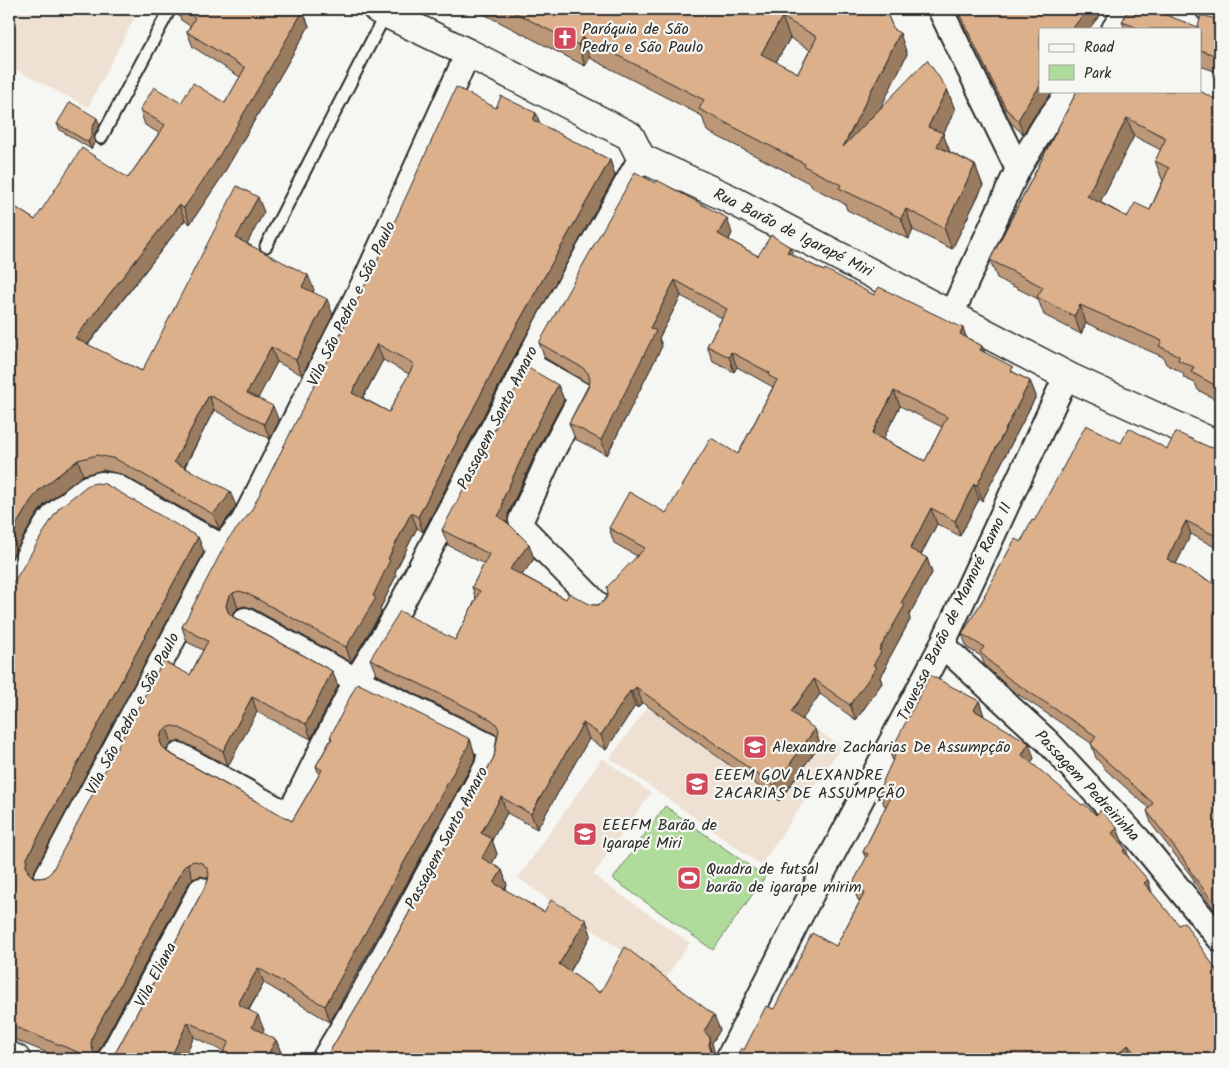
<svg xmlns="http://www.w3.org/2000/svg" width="1229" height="1068" viewBox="0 0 1229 1068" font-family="Kalam,sans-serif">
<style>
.built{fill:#eee1d3}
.green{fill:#afdc9a;stroke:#6d8462}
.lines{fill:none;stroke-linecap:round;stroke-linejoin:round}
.service-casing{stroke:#2b2b2b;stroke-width:15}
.minor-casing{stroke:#2b2b2b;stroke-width:28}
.tertiary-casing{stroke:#2b2b2b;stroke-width:31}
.secondary-casing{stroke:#2b2b2b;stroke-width:31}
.service{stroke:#f6f6f2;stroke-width:11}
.minor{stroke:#f6f6f2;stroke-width:24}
.tertiary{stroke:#f6f6f2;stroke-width:28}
.secondary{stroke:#f6f6f2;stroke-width:28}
.wall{fill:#bc9778;stroke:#2b2b2b;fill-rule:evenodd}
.shaded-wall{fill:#997b61;stroke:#2b2b2b}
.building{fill:#dbb08b;stroke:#2b2b2b;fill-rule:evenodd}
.labels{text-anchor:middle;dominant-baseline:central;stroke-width:4.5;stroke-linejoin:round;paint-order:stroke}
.poi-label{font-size:16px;fill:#2b2b2b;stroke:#f6f6f2;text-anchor:start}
.street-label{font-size:16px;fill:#2b2b2b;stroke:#f6f6f2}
</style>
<rect width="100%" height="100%" fill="#f6f6f2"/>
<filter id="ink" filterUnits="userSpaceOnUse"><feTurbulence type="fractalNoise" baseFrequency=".02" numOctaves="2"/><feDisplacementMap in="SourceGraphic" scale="10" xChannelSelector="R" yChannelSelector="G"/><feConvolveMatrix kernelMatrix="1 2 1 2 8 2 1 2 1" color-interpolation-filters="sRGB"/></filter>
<g filter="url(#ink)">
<g class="built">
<path d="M9,9H139L88,107L9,66Z"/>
<path d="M695,643L841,747L761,865L610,758Z"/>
<path d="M602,758L651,793L593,875L690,943L664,980L518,878Z"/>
</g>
<path class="green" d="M665,806L765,877L713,950L613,879Z"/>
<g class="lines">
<g class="service-casing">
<g id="service">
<path d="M101,138L170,9"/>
<path d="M266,246L386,13"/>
</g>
</g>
<g class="minor-casing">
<g id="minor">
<path d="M940,9L1018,169"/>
<path d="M1208,9L1220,12"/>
<path d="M1114,29L1128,9"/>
<path d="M951,315L1018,169L1046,123L1070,91"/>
<path d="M526,363L582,395L551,454L521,520L522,527L600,607"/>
<path d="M9,588L47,524L55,514L87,488L101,484L115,486L222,547"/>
<path d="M245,620L356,680L491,747L487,766L362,995L324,1059"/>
<path d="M942,645L1047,741L1138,839L1220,939"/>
<path d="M179,755L281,811L293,807L356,680L391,624L546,326L641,158"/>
<path d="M45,880L222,547L243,522L366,279L468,53"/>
<path d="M110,1059L201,890"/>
<path d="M728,1059L798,920L942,645L1066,377H1069"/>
</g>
</g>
<g class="tertiary-casing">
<path id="tertiary" d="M9,1056L16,1059"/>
</g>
<g class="secondary-casing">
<path id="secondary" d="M377,9L468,53L630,136L641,158L728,198L1069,377L1220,446"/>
</g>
<use href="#service" class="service"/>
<use href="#minor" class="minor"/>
<use href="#tertiary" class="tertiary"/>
<use href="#secondary" class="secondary"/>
</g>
<g class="wall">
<path d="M177,9H299L303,11L309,26L221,178L190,224L185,220L88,345L142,371L264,212L247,243L314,290L313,292L333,315L302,375L277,362L258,398L279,421L270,439L214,410L185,467L236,506L231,514L219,529L121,474L103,470L83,475L44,505L35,517L9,562V203L35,220L128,178L159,133L145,125L140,110L181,103H225L240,77L193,47L187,32L190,26L181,20Z"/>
<path d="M474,9H885L894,30L907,54L880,109L947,89L955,110L943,134L950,152L975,165L983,186L952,249L913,230L909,239L847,210L845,204L812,187L811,184L707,131L702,116L590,58L585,66ZM790,38L810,50L798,73L776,62Z"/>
<path d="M955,9H1105L1040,29V91H1053L1035,115L1023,134L1011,123Z"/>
<path d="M1220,20V73L1200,66V29H1125L1122,22L1198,27Z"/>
<path d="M1077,91L1220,102V402L1198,390L1195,383L1184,378L1183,373L1166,364L1163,357L1086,323L1081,334L1044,315L1038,299L997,278L990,260ZM1134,136L1161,150L1155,161L1162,179L1163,180L1150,210L1127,217L1100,202Z"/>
<path d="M496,108L536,113L540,124L610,160L615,176L514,357L423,532L417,528L395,572L396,576L380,609L381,613L351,662L252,608L244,606L238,608L233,613L232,616L332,671L338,686L311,739L257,712L228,766L185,743L178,741L172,743L167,749L166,751L292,821L319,775L316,766L331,739L330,737L470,739L475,755L474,761L330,1022L264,983L249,1010L264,1030L262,1033L276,1040L282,1055L224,1052L194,1037L183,1059H63L20,1042L9,1036V585L198,537L204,552L33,874L32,876L39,878L46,877L52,871L190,675L203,650L187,642L182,627ZM383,360L409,374L389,412L363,398ZM200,876L208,878V881L117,1050L111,1056L104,1057L97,1055L98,1052L189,883L193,879Z"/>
<path d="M57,124L100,125L94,135L95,142L91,149L60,130Z"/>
<path d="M732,233L729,240L758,256L793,255L824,271L874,295L963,328L966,337L982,346L985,353L1015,373L1030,381L1036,396L982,501L979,499L960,536L937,524L921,555L927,558L932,573L909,615L910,620L886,664L887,667L880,677L882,683L856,720L820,694L802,719L820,744L779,801L642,702L638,708L635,706L606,750L589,739L537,829L507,813L492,840L497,854L492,864L502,870L507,885L505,890L544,912L586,920L591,935L570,972L600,993L720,1030L712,1043L715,1055L717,1056L728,1059H316L325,1056L330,1051L369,986L494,757L497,735L376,674L370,659L455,640L476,599L472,587L484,564L448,545L442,530L558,385L564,400L538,448L508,514V523L529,544L534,559L522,575L566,599L591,605H598L604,601L637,556L614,543L609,528L666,513L738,454L773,387L737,367L734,372L713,362L707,346L722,318L681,296L659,338L662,346L607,455L575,439L569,423L589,384L545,358L539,343ZM900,406L942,427L925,461L883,439Z"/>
<path d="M1121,443L1167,449L1209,447L1220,451V550L1191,534L1176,564L1219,586L1220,584V917L1194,882L1192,877L1152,825L1147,811L1149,808L1107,771L1096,758L1091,743L1013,691L985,666L981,656L967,648L962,634L985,597L984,596L1034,521Z"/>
<path d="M979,701L984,716L1034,758L1031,763L1123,843L1122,844L1126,849L1129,859L1148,880L1152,893L1219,974L1220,1059H735L744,1050L774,1009L836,946L860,901L858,900L852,885L866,859L863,852L886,806L884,805L879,790L893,761L890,753Z"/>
</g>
<g class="shaded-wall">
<path d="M1088,9H1105L1089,29H1072Z"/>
<path d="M303,11L309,26L221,178L190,224L184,208Z"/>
<path d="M782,17L790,38L768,75L761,54Z"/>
<path d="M900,33L907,54L851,169L843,147Z"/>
<path d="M582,37L590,58L585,66L578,45Z"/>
<path d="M1040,86V91H1053L1035,115L1023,134L1018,120L1030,100Z"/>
<path d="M947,89L955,110L943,134L951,155L944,167L928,127Z"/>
<path d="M536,113L542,129L533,120Z"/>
<path d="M97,118L100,125L94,135L95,142L91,149L88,142L92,128Z"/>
<path d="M1127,118L1134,136L1094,214L1087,196Z"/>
<path d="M610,160L615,176L514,357L423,532L418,517L508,341Z"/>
<path d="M975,165L983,186L952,249L944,228Z"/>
<path d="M258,197L264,212L242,253L236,238Z"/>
<path d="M179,205L185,220L80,354L75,338Z"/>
<path d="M906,209L913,230L909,239L901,218Z"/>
<path d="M727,218L732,233L724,250L718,234Z"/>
<path d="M790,247L796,262L787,252Z"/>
<path d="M308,275L314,290L308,302L302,287Z"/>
<path d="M675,280L681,296L659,338L662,346L607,455L601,440L650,328Z"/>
<path d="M327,299L333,315L302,375L296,360Z"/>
<path d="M1080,305L1086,323L1081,334L1074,316Z"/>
<path d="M963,328L968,343L960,334Z"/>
<path d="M377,344L383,360L357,408L352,393Z"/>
<path d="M982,346L988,361L980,350Z"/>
<path d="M271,347L277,362L253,408L247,393Z"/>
<path d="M731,352L737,367L734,372L729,357Z"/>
<path d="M1030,381L1036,396L982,501L977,485Z"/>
<path d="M558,385L564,400L538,448L508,514V524L498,516L503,499L533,433Z"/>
<path d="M894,391L900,406L878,449L872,434Z"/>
<path d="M209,395L214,410L179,477L174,462Z"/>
<path d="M273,406L279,421L270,439L264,424Z"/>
<path d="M78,460L83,475L44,505L35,517L9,562V537L30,502L39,490Z"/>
<path d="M974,484L979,499L960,536L955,521Z"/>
<path d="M230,491L236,506L231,514L219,529L213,514Z"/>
<path d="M931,508L937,524L916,564L910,549Z"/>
<path d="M411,513L417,528L395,572L396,576L380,609L381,613L351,662L346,647L373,596L388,559Z"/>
<path d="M1186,521L1191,534L1172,572L1167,559Z"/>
<path d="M198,537L204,552L33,874L31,880L26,865L27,858Z"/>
<path d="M529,544L534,559L515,584L510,569Z"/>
<path d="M927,558L932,573L909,615L910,620L886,664L887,667L880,677L882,683L856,720L850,705L873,665L901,603Z"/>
<path d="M233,593L238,608L233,613L231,621L226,606L228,598Z"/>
<path d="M332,671L338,686L311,739L306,724Z"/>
<path d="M814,679L820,694L797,727L791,712Z"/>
<path d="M636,687L642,702L638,708L632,692Z"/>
<path d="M630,691L635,706L606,750L601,735Z"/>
<path d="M252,697L257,712L228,766L223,751Z"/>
<path d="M979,701L984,716L974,710Z"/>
<path d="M583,723L589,739L537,829L531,814Z"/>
<path d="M167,728L172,743L167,749L165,756L167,762L160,741L161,734Z"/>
<path d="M815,729L820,744L779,801L774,786Z"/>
<path d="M470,739L475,755L474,761L330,1022L325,1006Z"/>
<path d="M1029,743L1034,758L1027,770L1022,755Z"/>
<path d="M501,797L507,813L492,840L497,854L487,873L482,858L481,833Z"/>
<path d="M1117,828L1123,843L1118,848L1112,833Z"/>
<path d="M1126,849L1131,864L1123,851Z"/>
<path d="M188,863L193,879L189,883L98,1052L96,1059L93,1051L91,1044L92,1037L183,868Z"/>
<path d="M502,870L507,885L499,899L494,883Z"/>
<path d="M1148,880L1153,896L1144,883Z"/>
<path d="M586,920L591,935L565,980L559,964Z"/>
<path d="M258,968L264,983L243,1019L238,1004Z"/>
<path d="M258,1015L264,1030L257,1042L252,1027Z"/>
<path d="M714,1015L720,1030L712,1043L715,1054V1059H714L704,1031Z"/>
<path d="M188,1022L194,1037L183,1059H170Z"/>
<path d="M276,1040L282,1055L279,1059H267L266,1058Z"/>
<path d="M1128,1045L1133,1059H1112Z"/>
<path d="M692,1053L695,1059H688Z"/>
</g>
<g class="building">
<path d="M181,9H299L303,11L215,163L184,208L179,205L75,338L142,371L237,186L258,197L236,238L308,275L302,287L327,299L296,360L271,347L247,393L273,406L264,424L209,395L174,462L230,491L226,499L213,514L116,459L97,455L78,460L39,490L30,502L9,537V203L35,220L82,148L128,178L165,125L140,110L154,87L181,103L193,83L225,103L245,68L187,32L195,18Z"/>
<path d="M508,9H885L894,30L900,33L843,147L927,60L947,89L928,127L943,133L937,146L975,165L944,228L906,209L901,218L839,188L841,185L804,166L805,164L699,109L704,100L582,37L578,45ZM782,17L817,37L798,73L761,54Z"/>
<path d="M957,9H1088L1072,29H1040V86L1030,100L1018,120L1006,109Z"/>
<path d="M1128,9H1150L1198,27L1201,15L1220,20V57L1200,50V29H1141L1122,22Z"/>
<path d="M456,87L496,108L501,96L536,113L533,120L610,160L508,341L418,517L411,513L388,559L390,560L373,596L376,598L346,647L246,593L239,591L233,593L228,598L226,606L228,612L233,617L332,671L306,724L252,697L223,751L180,728L173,726L167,728L161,734L160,741L162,746L167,752L292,821L322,770L316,766L332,738L330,737L357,683L470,739L468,746L325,1006L258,968L238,1004L258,1015L252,1027L276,1040L266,1058L268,1059H220L229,1042L188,1022L170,1059H95L15,1027L9,1023V585L11,584L15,580L53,517L59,508L88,485L96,483L105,484L198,537L27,858L26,865L28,872L33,877L39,878L46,877L52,871L163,661L190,675L208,641L182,627L228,539L250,513L373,269ZM377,344L414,364L389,412L352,393ZM195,861L202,863L207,868L209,874L208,881L117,1050L111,1056L104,1057L98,1056L93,1051L91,1044L92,1037L183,868L188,863Z"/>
<path d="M1077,91H1200L1220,102V388L1191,372L1194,367L1178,360L1179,356L1159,346L1162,341L1080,305L1074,316L1037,297L1043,287L990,260ZM1127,118L1166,138L1155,161L1169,168L1150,210L1135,203L1127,217L1087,196Z"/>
<path d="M70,102L97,118L92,128V135L88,142L57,124Z"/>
<path d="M635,172L655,183L657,180L727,218L718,234L758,256L771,235L790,247L787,252L824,271L825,269L874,295L879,287L963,328L960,334L982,346L980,350L1013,367L1011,371L1030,381L977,485L974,484L955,521L931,508L910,549L927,558L901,603L905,605L879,650L881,652L873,665L877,667L850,705L814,679L791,712L815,729L774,786L636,687L632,692L630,691L601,735L583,723L531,814L501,797L481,833L492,839L482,858L502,870L494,883L544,912L551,900L586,920L559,964L600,993L625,947L714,1015L704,1031L710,1038L709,1045L711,1051L717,1056L726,1057L728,1059H701L692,1053L688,1059H316L317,1057L325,1056L330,1051L369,986L494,757L499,729L496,724L492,720L370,659L400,611L455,640L480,591L472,587L489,554L442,530L527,367L558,385L533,433L503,499L502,509L498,516L509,524L529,544L510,569L566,599L569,593L591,605H598L604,601L608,595L607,587L645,548L609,528L629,492L666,513L711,438L738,454L777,380L769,376L770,373L731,352L729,357L707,346L727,309L675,280L650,328L656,331L601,440L569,423L589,386L590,380L588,373L583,368L539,343ZM894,391L947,417L925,461L872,434Z"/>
<path d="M1086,425L1121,443L1129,428L1167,449L1176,432L1209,447L1215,448L1220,451V538L1186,521L1167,559L1219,586L1220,584V910L1198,882L1189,869L1190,868L1147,811L1153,803L1102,757L1091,744L1096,736L1008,678L980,652L984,647L962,634L985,596H984L1015,539L1021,542L1032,520L1034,521Z"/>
<path d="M930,675L979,701L974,710L1029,743L1022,755L1082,805L1084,804L1096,815L1101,810L1117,828L1112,833L1126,849L1123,851L1148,880L1144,883L1179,925L1184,922L1219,974L1220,973V1059H1140L1128,1045L1112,1059H735L741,1048L744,1050L766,1006L774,1009L812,933L836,946L865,892L852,885L868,854L863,852L891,796L879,790L895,755L890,753Z"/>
</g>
</g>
<defs>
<g id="church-square" transform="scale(1.25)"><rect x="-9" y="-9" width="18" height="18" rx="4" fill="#d1495b" stroke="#f6f6f2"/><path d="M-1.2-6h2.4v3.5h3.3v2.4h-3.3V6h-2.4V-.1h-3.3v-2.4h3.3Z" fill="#fff"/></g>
<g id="school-square" transform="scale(1.25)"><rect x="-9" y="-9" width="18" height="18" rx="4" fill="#d1495b" stroke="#f6f6f2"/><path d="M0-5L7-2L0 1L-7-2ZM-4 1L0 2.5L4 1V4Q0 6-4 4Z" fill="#fff"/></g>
<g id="stadium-square" transform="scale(1.25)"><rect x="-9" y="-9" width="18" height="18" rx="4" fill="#d1495b" stroke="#f6f6f2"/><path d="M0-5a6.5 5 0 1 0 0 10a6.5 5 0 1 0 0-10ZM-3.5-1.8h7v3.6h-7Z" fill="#fff"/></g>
</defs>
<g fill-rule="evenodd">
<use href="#church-square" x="565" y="38"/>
<use href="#school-square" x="755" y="747"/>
<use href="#school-square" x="697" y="784"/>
<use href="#school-square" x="585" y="834"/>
<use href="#stadium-square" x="689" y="878"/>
</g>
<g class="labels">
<g class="poi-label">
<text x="582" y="29">Paróquia de São<tspan x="582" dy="18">Pedro e São Paulo</tspan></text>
<text x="772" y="747">Alexandre Zacharias De Assumpção</text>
<text x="714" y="775">EEEM GOV ALEXANDRE<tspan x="714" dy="18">ZACARIAS DE ASSUMPÇÃO</tspan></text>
<text x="602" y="825">EEEFM Barão de<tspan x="602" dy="18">Igarapé Miri</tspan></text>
<text x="706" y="869">Quadra de futsal<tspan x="706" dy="18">barão de igarape mirim</tspan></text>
</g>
<g class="street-label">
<text transform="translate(793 233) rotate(27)">Rua Barão de Igarapé Miri</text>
<text transform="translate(352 304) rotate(-64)">Vila São Pedro e São Paulo</text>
<text transform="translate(498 418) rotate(-63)">Passagem Santo Amaro</text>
<text transform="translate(955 612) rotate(-64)">Travessa Barão de Mamoré Ramo II</text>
<text transform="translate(133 714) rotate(-62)">Vila São Pedro e São Paulo</text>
<text transform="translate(1087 786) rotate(47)">Passagem Pedreirinha</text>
<text transform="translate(447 838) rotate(-62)">Passagem Santo Amaro</text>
<text transform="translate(156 975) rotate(-62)">Vila Eliana</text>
</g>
</g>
<rect width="1229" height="1068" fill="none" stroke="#f6f6f2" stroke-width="30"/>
<rect x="15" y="15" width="1199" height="1038" fill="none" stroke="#2b2b2b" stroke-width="2" filter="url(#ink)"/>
<rect x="1039" y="28" width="162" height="65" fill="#f6f6f2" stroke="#a5a5a2"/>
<rect x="1049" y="44" width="25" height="8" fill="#f6f6f2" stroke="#a5a5a2"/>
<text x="1084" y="52" font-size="15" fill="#2b2b2b">Road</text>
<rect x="1049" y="65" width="25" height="15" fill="#afdc9a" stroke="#a5a5a2"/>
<text x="1084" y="78" font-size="15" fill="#2b2b2b">Park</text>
</svg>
